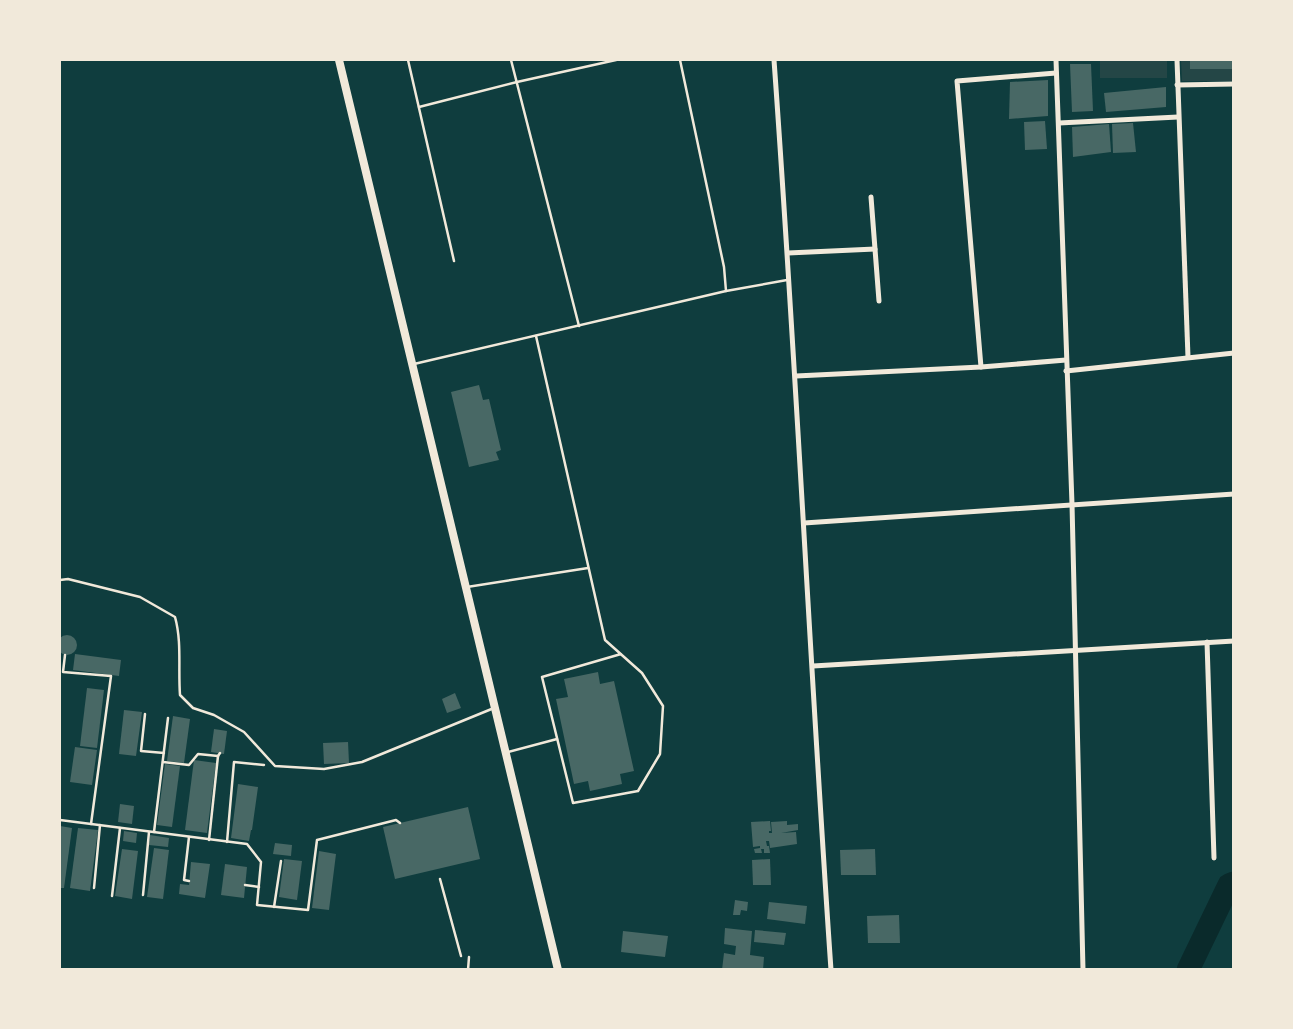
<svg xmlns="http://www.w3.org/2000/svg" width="1293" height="1029" viewBox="0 0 1293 1029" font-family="Spectral,serif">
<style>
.green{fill:#244646}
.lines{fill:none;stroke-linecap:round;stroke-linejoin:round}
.river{stroke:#0a2a2b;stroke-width:23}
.building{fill:#486865}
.path{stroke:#f1e9da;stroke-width:2.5}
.service{stroke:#f1e9da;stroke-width:2.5}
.minor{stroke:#f1e9da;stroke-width:5}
.primary{stroke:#f1e9da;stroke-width:8}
</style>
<rect width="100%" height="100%" fill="#0f3d3e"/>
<g class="green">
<rect x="1100" y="60" width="67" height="18"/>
<path d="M1181,60H1190L1191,69H1233V81H1182Z"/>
</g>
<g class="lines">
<path class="river" d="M1188,970L1229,885L1234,883"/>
</g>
<g class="building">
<rect x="1190" y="60" width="43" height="9"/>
<path d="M1070,64H1091L1093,111L1072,112Z"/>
<path d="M1048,80V116L1009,119L1010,82Z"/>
<path d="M1166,87V107L1106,112L1104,93Z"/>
<path d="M1045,121L1047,149L1025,150L1024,122Z"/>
<path d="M1133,123L1136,152L1113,153L1112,124Z"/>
<path d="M1109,124L1111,152L1073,157L1072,127Z"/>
<path d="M479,385L483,400L489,399L501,450L496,452L499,460L469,467L451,392Z"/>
<circle cx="67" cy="645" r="10"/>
<path d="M75,654L121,660L119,676L73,670Z"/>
<path d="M598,672L600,684L614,681L634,771L620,774L622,784L590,791L588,781L574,784L556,699L568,697L564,679Z"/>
<path d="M87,688L104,690L97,748L80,746Z"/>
<path d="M455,693L461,708L447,713L442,699Z"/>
<path d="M124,710L142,712L136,756L119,754Z"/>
<path d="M173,716L190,719L184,763L167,761Z"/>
<path d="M214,729L227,731L224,754L211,752Z"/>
<path d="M348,742L349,763L324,764L323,743Z"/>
<path d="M75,747L97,750L92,785L70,782Z"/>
<path d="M194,760L216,763L207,833L185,830Z"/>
<path d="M165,764L180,766L172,827L157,825Z"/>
<path d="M238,784L258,787L252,830H251L249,841L231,838Z"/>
<path d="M120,804L134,806L132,824L118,822Z"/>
<path d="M468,807L480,859L395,879L383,827Z"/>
<path d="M770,821L771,831H769V833H772L771,822L787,821V825L798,824V830L781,833L796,832L797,844L770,848L769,841H766L767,846H769L770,853H764V849H761L762,853H755L754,849L760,848V846L753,847L751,822Z"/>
<path d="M60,826L72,828L64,888H60Z"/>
<path d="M78,828L98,830L90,891L70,888Z"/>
<path d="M124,831L137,833L136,843L123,841Z"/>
<path d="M150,835L169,838L168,847L149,845Z"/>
<path d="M275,843L292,845L291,856L273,854Z"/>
<path d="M154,848L169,850L163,899L147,897Z"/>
<path d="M122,849L138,851L132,899L115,896Z"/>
<path d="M875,849L876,875H841L840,850Z"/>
<path d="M319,851L336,854L329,910L312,908Z"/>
<path d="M284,859L302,861L297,900L279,897Z"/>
<path d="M770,859L771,885H753L752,860Z"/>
<path d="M191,862L210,864L205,898L179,894L180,884L189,885Z"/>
<path d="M225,864L247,867L244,898L221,895Z"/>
<path d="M735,900L748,902L747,911L741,910L740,915H733Z"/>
<path d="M769,902L807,906L805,924L767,919Z"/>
<path d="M899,915L900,943H868L867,916Z"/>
<path d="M725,928L752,931L750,955L764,957L763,970H722L724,953L735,955L736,946L724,944Z"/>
<path d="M755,930L786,933L784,945L754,942Z"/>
<path d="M623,931L668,936L665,957L621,952Z"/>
</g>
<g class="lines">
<g class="path">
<path d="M65,655L63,672L111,676L91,824"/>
<path d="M145,714L141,751L164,753"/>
<path d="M163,762L189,765L198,754L218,756L220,753"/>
<path d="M60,820L247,844L261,862L257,905L308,910L317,840L396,820L400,823"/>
<path d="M154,832L168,718"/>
<path d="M209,840L218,756"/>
<path d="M227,842L234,762L264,765"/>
<path d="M440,879L461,956"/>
<path d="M189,881L184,880L189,837"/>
<path d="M245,885L259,887"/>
<path d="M94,888L100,825"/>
<path d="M143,895L149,832"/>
<path d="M112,896L120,828"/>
<path d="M274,907L281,861"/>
</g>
<g class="service">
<path d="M408,60L454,261"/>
<path d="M511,60L579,326"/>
<path d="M419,107L517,82L616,60"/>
<path d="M726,291L787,280"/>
<path d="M536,336L605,640L642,673L663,706L660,754L638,791L573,803L542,677L621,654"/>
<path d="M414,364L726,291L724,267L680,60"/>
<path d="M60,580L68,579L140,597L175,617C182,642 178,669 180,695L193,708L214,715L244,732L275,766L324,769L362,762L494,708"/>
<path d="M467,587L588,568"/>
<path d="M508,752L557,739"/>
<path d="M468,970L469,957"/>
</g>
<g class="minor">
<path d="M774,60C796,363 810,666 831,970"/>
<path d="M1056,60L1072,504L1083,970"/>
<path d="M1177,60L1188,357"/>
<path d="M1177,85L1234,84"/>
<path d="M1059,123L1178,117"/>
<path d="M871,197L879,301"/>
<path d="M788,253L875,249"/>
<path d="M981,367L957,81L1056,73"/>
<path d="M1066,371L1234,353"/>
<path d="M796,376L981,367L1066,360"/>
<path d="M804,523L1234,494"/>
<path d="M1207,642L1214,858"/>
<path d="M813,666L1234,641"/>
</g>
<path class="primary" d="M339,60L558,970"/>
</g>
<rect width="1293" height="1029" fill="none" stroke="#f1e9da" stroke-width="122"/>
</svg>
